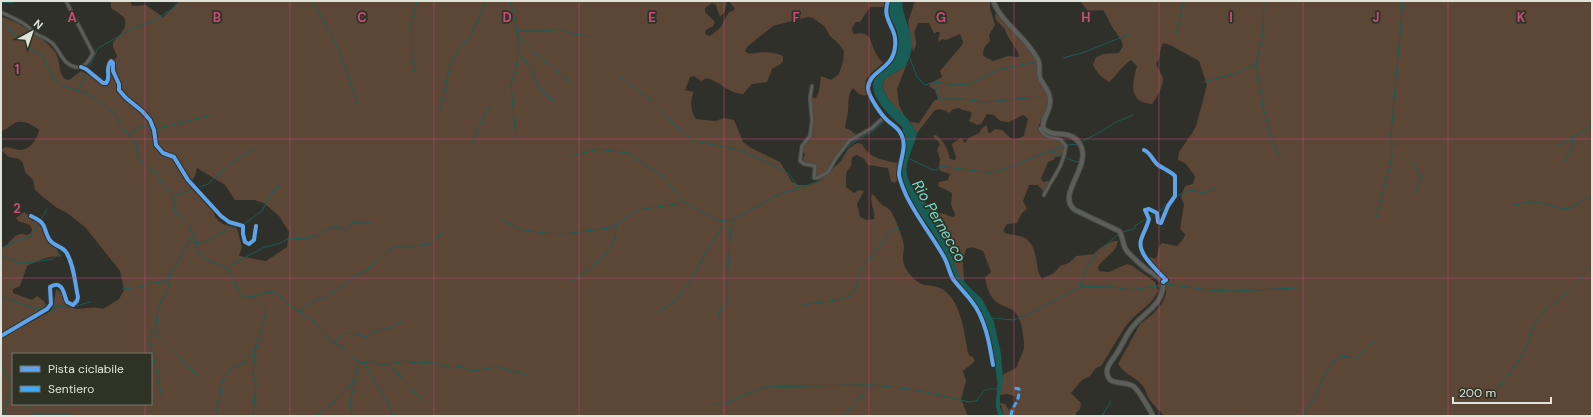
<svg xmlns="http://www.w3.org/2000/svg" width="1593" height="417" viewBox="0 0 1593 417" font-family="'DM Sans',sans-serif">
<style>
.green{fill:#5c4635;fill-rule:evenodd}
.water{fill:#195e56}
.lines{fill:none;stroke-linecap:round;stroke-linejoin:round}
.stream{stroke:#195e56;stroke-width:1}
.minor-casing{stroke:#4b4c46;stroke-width:4.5}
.tertiary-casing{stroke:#4b4c46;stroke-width:5.5}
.secondary-casing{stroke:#4b4c46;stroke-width:6}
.minor{stroke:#5c5e59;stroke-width:2.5}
.tertiary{stroke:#5c5e59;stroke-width:3.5}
.secondary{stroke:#5c5e59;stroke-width:4}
.quiet{stroke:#3fa9f5;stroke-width:3;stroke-dasharray:6 3;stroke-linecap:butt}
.cycleway-casing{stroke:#2f3326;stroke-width:6}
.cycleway{stroke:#60a3ed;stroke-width:4}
.grid{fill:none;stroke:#ca4b7b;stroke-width:1;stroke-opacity:0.55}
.labels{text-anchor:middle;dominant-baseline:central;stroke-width:3.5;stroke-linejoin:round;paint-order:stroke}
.water-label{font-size:15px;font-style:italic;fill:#73decf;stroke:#2f3326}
.grid-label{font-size:13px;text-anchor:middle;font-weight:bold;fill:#ca4b7b;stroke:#2f3326;stroke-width:3.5;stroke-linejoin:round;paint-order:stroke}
</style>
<rect width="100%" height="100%" fill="#2e3029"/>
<g class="green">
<path d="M111,1H130L132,6L146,5L163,17L180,1H727L725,11L720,17L716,5L712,3L705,8V12L715,22L713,26L706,30L705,34L710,36L720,28L729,12L733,11L735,8L730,3L731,1H886L883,7H870L860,22H856L852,28V31L854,34C871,30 870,41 875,52C877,56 880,60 883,63C871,73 860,79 868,95C862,97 856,92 853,88C847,95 849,103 848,111C848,117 845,122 845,128L850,130L856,135L844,146L828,171L818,177L815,176L817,168L815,164L802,162L805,154L802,151C802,144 811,142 812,136C814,123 812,109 811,97L816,98L819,91L821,76L831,80L839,74L843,61L844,51L838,43L830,36L825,27L813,18L808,17L773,26L747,47L745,51L749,54C760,52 772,51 783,56V61L781,64L772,69L767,82L752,84L743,94C728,93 720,82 707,78L701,81L694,76L690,77L685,90L694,92C690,99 690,112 696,119L715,121L724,118L734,120L743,142L751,148L780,162L792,182L798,185H809L818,182L841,161L848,149L857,143L862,144C868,158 885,161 899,163L897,181L894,183L891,181L888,168L868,165L864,159L857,155L852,157L851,166L847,171L846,175V187L854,193L859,190L864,191L857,204L860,217L867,220L874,219C876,211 869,203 872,194C876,196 877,200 880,203C883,206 887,207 890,210C894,215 904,240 904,246C904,254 901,259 905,267C909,274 916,283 925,285C932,286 939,286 945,291C962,305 964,332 968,353L970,356L973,357L975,361L963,371L966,381L961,399L968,416H1V340L5,336L51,311L54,303L56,289L62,294L65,304C77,314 90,304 103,309L119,299L124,290L120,271L85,227L67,213L57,208L43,197L35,190L33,180L25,172L23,163L19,159L9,157L1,150L5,147C10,147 15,150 21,150C30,150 38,138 39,130C34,125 22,119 15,123C10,126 7,129 1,131V17C15,19 47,40 55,52C62,63 57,78 69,80L81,71L94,77L105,86L109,84L110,67L117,56L113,47V42C121,34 128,28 124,17L111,8ZM197,168L225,185L235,200H254L264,203L279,216L289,232L287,247L266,261L239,256L242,247L237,228L223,224L219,221L216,218L212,209L191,188L190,184L195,176ZM13,354H151V404H13Z"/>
<path d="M915,1H990V8L995,25L989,35L990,41L984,48L983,55L985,57L993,61L1008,56L1019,57C1017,47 1006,37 1005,29L996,20L995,13C1008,27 1027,44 1035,60C1038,66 1036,73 1039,78C1042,87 1049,94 1048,104C1047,114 1039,120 1038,130C1044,143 1055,137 1064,144V156L1055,157L1054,160L1048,162L1041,179L1043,182L1048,181V183L1044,192L1038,185H1029L1023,201L1027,209L1022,213L1017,223L1007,224L1004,229V232C1009,236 1019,234 1025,238C1040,248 1034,269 1042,279L1054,273L1060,266L1069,263L1076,256L1094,254C1098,248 1111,240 1118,241C1116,253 1104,257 1098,267L1099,271L1109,272L1127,264L1131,265L1155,282L1158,291L1156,295L1150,303L1135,316L1125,327L1101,366L1096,368L1090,376L1082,380L1071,393L1081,403L1080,409L1076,413V416H1004L1000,403L1005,404L1009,410L1016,402L1015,396L1007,394L1000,395L1003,375C1008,371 1012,371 1017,367C1018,360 1025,352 1024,344C1023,333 1022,321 1015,312C1012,309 1008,308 1004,306C991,302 987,289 985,277L991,272L983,251L972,247L966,249L963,261L964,281C949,269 954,247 946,232C942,224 934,217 929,210V208C935,214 938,212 945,214C949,215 950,217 954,217L955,214L951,205L952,193L938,186L939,182L948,180L950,174L941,171L939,169L940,159L937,150L940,144L933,136L936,135C944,141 948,149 950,159L955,160L956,157L952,145L953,143L961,138L965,143L969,138L979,133L982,128L987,125L988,132L990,133L995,129L1002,130L1013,140L1022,137L1024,135L1028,119L1023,115L1009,122L1000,121L994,115L987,114L981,124L977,125L969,121L972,113C968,110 963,111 959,108L953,109L949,113C944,110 940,108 934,111L917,133L910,122L919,123L934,101L938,99L935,90L929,86L931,83L942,77L940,71L962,45L963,42L960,34L946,40L942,39L939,42L938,38L940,34L939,32H936L934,34L929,23H918C912,37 916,33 916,45L913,52L908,22Z"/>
<path d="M1080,1H1592V416H1165C1160,412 1154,406 1150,400C1146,395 1146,388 1141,384C1133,375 1124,374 1118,364L1140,324L1153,314L1163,302L1166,294V279L1147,258L1150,257L1156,259C1158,254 1158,247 1162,243L1177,246L1184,238L1185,234L1180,229L1184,205L1181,197L1185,186L1193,184L1195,176L1185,163L1178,160L1179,152L1192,133L1196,126L1207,85L1199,61L1170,45L1163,43C1159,51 1161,57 1156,64C1158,69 1162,74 1163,78C1164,85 1156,99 1152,104C1128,102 1132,83 1137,66L1131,60C1122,66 1117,75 1109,82C1101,77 1097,73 1093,65L1096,57L1103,54L1119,53L1123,46C1121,39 1119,37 1115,31C1110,25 1108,17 1103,10L1088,11Z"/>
<path d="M906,66L897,89L899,105L904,115C897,110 876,89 885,79C887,76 902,69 906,66Z"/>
<path d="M24,212L42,225L48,241L56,247L59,254L62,257C50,255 37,261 27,266L20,286L13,289V293L32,300L37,296L44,301L46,305L41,311L1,334V249C11,244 14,230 27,235L31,233L32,229L30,225L18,221L16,218Z"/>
</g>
<path class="water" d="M890,1H902C902,16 913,32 912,47C911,54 908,60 906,66C902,69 887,76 885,79C875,90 898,109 904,115C909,120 913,127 917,133C915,146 904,162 907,175C909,186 921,197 928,206L929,210L946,232L951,255L958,274L969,287L982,299L994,322L1001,354L1003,381L1000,395V407L1004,416H999C992,402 999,394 997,380C996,366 987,310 975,305L953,277L949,262L935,236L911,201L902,181L901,172L905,142L902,131L903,128C892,118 864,93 876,77C885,65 897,65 898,45C899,40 898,32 895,27C894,22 889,19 888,13C888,10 890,5 890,1Z"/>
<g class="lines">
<g class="stream">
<path d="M311,1C335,36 345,64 357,104"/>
<path d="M510,1C516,21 521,46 516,67C515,73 512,78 511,85L516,139"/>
<path d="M1264,1L1263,33L1256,64L1263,107L1271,137L1280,157"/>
<path d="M1,2L12,3L16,1"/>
<path d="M1,22L32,50L42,55L54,78L63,86L88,94L96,99L116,115L120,125L136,144L137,152L140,160L154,172L174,198V210L190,227L199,253L203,258L227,268L240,293L243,297H251L263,293L273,292L280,295L285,302L313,321L331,341L340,346L357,361L364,363L370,361L378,364H388L404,361L417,363L433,362L452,368L460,366L472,371L497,367L526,375"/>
<path d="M518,31H543L560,29L573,34L590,36"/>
<path d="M1176,34L1184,1"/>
<path d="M518,36L531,50L572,83"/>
<path d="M518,53L531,68L539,87L554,102"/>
<path d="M909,56L917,77L925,85L935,82L954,85L969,84L997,70L1034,62"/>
<path d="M1063,58L1082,53L1130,34"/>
<path d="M415,72L412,61L411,21L417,1"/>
<path d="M618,75L653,102L680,130L694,141L740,150L775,166L789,174L798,187"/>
<path d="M1204,82L1236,73L1256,64"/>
<path d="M935,83L939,99H962L985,102L1037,97"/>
<path d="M78,91L98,48L132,29L155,20L172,9L179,1"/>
<path d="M440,110L450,66L458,50L471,35L486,1"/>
<path d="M155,129L211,115L214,112"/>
<path d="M129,134L145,125L152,128"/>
<path d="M1081,142L1102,131L1116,122L1133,115"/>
<path d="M472,144L481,122L490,106L511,85"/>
<path d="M1393,145H1396L1412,161L1421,176L1415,193"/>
<path d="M1557,146L1592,126"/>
<path d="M1049,151L1074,161L1080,162"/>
<path d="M572,156L598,149L628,153L661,175L684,202L719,221L734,219L777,195L817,182L829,173"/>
<path d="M910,159L933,170H937L940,166L984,172H993L1010,167L1049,151L1068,145L1078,144"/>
<path d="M1563,162C1570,154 1573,146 1573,136"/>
<path d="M830,170L845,149L854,142L873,131L889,117"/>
<path d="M197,188L208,184L229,165L254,148"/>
<path d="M173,196L194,189"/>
<path d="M1175,197L1185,192L1193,190L1203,193L1216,188"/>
<path d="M1514,205L1528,202H1538L1559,208L1568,209L1592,195"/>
<path d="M1376,218L1392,157L1391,134L1403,1"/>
<path d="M501,219L519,229L543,233L564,234L608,228L616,224L638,210L683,203"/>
<path d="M243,225L262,211L270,195L280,185"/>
<path d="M1122,232L1134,229L1136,225L1161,210L1172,198"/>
<path d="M195,243L206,241L232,227L240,226"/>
<path d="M1,248L32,235L47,209"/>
<path d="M1,255L16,262L27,263L53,259L62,251"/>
<path d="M227,268L234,263L265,247L281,243L289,238L304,239L319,235L325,230L336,226L345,230L347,229L353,222H369"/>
<path d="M572,281C587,270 607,258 614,240C616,235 616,229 616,224"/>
<path d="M1165,284L1209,290L1234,291L1296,288"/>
<path d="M1080,286C1087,259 1099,250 1119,234"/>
<path d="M122,289L141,287L149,283H158L168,279L192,236"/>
<path d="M1,297L33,308L46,309"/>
<path d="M803,305C814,302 844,301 851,295C859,288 857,274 862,266C865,262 869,261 871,258C879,250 884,239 891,230L899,228"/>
<path d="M49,310L51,311L58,306L70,308L90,302"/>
<path d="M298,312L318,298H325L355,276L367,270L386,252L396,246H413L429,244L445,231"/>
<path d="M657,312C662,309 668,306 673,302C687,291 694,274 702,259C709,246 717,234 725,222"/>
<path d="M719,317V312L726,305L728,299L727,283L730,240L731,226L734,219"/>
<path d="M992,318L1014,320L1027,315L1043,306L1080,287L1106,286L1131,290L1162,285"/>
<path d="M155,329L160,339L197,375"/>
<path d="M335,343L339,338L345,333L357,334L366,337L373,332L383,329H387L403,321"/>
<path d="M365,364L391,409L393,416"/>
<path d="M389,364L424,403L437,416"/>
<path d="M1,365L13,386"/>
<path d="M1496,390C1507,377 1518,363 1526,348C1531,337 1531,326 1539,317C1548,305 1561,299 1571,289C1579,283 1583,272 1592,267"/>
<path d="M162,397C157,378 155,358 149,339L156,326L158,307L167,291L171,275"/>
<path d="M26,404L36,416"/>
<path d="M714,404L726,403L763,387L855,385H873L918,390L969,402L976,401C987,389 980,389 998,389"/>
<path d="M34,414H65L74,416"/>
<path d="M4,416L7,399L12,385"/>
<path d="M215,416L220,396L221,386L223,380L232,368L245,362L257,345"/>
<path d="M253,416L256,385L253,374L255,352L266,311C264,304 257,303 254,296"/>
<path d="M317,416C330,404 344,395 354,379"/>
<path d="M352,416L350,402L354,386L358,362"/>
<path d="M844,416L870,385"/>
<path d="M1102,416L1111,401"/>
<path d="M1235,416L1237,413"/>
<path d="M1303,416C1307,407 1313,400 1317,392C1324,379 1327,363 1341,356L1356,358L1361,355L1366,348L1374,341"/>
</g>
<g class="minor-casing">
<g id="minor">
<path d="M888,1C881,21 898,27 895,47C893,70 869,70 868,88C868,96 882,116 888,121C894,126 899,128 902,136C907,148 899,162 899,175C900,181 903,188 906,195C916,216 932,236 944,257C948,264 949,272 953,279C961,290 973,300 979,313C987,329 990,347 993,365"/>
<path d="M1,12C7,15 14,18 21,22C27,25 32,31 38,35C44,38 50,40 54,45C61,53 63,64 75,67C85,69 89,60 93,53L66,1"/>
<path d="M81,67L86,69L103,83H106C112,77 104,69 111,61L113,63V71L119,84V90L126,98L142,111L150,120L154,130L156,145L163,153L174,157L188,180L221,216L229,222L243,226V234L245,242L249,244L254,240L256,226"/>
<path d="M812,86L810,98L812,120L810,136L802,146L800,161L804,164L815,166L814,178H817L828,172L836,158L849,141L872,128L884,117"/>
<path d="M1043,126L1040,129C1045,139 1052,137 1061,140L1066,146C1063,168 1053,176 1044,195"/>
<path d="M1144,150C1151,153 1153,161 1158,165C1164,169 1170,171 1175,176V196L1168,206L1161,223L1158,222L1157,213L1149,209L1145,210L1149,219C1147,227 1143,233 1141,240C1137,254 1157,270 1165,279L1166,280L1163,282"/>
</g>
</g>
<g class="tertiary-casing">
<path id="tertiary" d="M1,336L47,309L51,304L50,287C63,279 64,295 67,302L73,305L77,301L78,297C75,284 74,264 66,252C62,246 53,246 49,239C42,226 48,224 31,216"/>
</g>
<g class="secondary-casing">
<path id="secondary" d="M993,1C1002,24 1027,37 1038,60C1041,65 1038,72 1040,78C1044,87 1051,92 1050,103C1050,112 1040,121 1044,129C1054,139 1070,128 1080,144C1093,166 1055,195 1075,210L1119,231C1124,237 1122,246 1127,251C1132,257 1139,263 1146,269C1151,273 1159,276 1163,282C1165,305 1142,313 1131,329C1126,336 1122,345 1117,353C1114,358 1107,365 1107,371C1107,387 1123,380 1133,386C1138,389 1150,410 1153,416"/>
</g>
<use href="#minor" class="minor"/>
<use href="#tertiary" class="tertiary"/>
<use href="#secondary" class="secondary"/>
<path class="quiet" d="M1011,416C1012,405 1020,402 1019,389L1014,388"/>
<g class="cycleway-casing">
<g id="cycleway">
<path d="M888,1C881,21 898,27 895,47C893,70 869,70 868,88C868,96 882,116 888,121C894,126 899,128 902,136C907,148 899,162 899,175C900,181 903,188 906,195C916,216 932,236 944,257C948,264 949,272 953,279C961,290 973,300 979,313C987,329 990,347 993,365"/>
<path d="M81,67L86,69L103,83H106C112,77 104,69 111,61L113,63V71L119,84V90L126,98L142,111L150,120L154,130L156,145L163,153L174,157L188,180L221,216L229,222L243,226V234L245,242L249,244L254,240L256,226"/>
<path d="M1144,150C1151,153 1153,161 1158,165C1164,169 1170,171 1175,176V196L1168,206L1161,223L1158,222L1157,213L1149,209L1145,210L1149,219C1147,227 1143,233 1141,240C1137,254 1157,270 1165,279L1166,280L1163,282"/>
<path d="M1,336L47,309L51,304L50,287C63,279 64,295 67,302L73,305L77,301L78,297C75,284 74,264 66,252C62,246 53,246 49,239C42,226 48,224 31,216"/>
</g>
</g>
<use href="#cycleway" class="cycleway"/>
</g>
<path class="grid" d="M145,1V354M290,1V416M434,1V416M579,1V416M724,1V416M869,1V416M1014,1V416M1159,1V416M1303,1V416M1448,1V416M1,139H1592M1,278H1592M145,404V416"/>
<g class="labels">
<g class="water-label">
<text transform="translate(939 221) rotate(60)">Rio Pernecco</text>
</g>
</g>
<g class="grid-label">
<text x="72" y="22">A</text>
<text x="217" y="22">B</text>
<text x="362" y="22">C</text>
<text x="507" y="22">D</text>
<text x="652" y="22">E</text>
<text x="796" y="22">F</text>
<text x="941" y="22">G</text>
<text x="1086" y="22">H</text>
<text x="1231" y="22">I</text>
<text x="1376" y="22">J</text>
<text x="1521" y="22">K</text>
<text x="17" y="74">1</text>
<text x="17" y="213">2</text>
</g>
<rect width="1593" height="417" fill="none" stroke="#e0e3da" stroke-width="4"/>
<rect x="12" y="353" width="140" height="52" fill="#2f3326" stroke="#76796e"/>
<rect x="20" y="366" width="20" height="6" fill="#60a3ed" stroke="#76796e"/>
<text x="48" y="373" font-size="12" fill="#e0e3da">Pista ciclabile</text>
<rect x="20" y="386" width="20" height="6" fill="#3fa9f5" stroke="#76796e"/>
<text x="48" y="393" font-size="12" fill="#e0e3da">Sentiero</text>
<g transform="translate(32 32) rotate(40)" stroke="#2f3326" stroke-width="3" paint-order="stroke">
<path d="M0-3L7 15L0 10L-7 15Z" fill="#e0e3da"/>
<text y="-6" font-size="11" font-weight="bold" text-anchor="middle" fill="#e0e3da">N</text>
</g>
<path d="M1453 397v6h98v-6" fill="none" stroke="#e0e3da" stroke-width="2"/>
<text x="1459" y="397" font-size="12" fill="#e0e3da" stroke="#2f3326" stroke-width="3" paint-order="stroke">200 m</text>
</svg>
